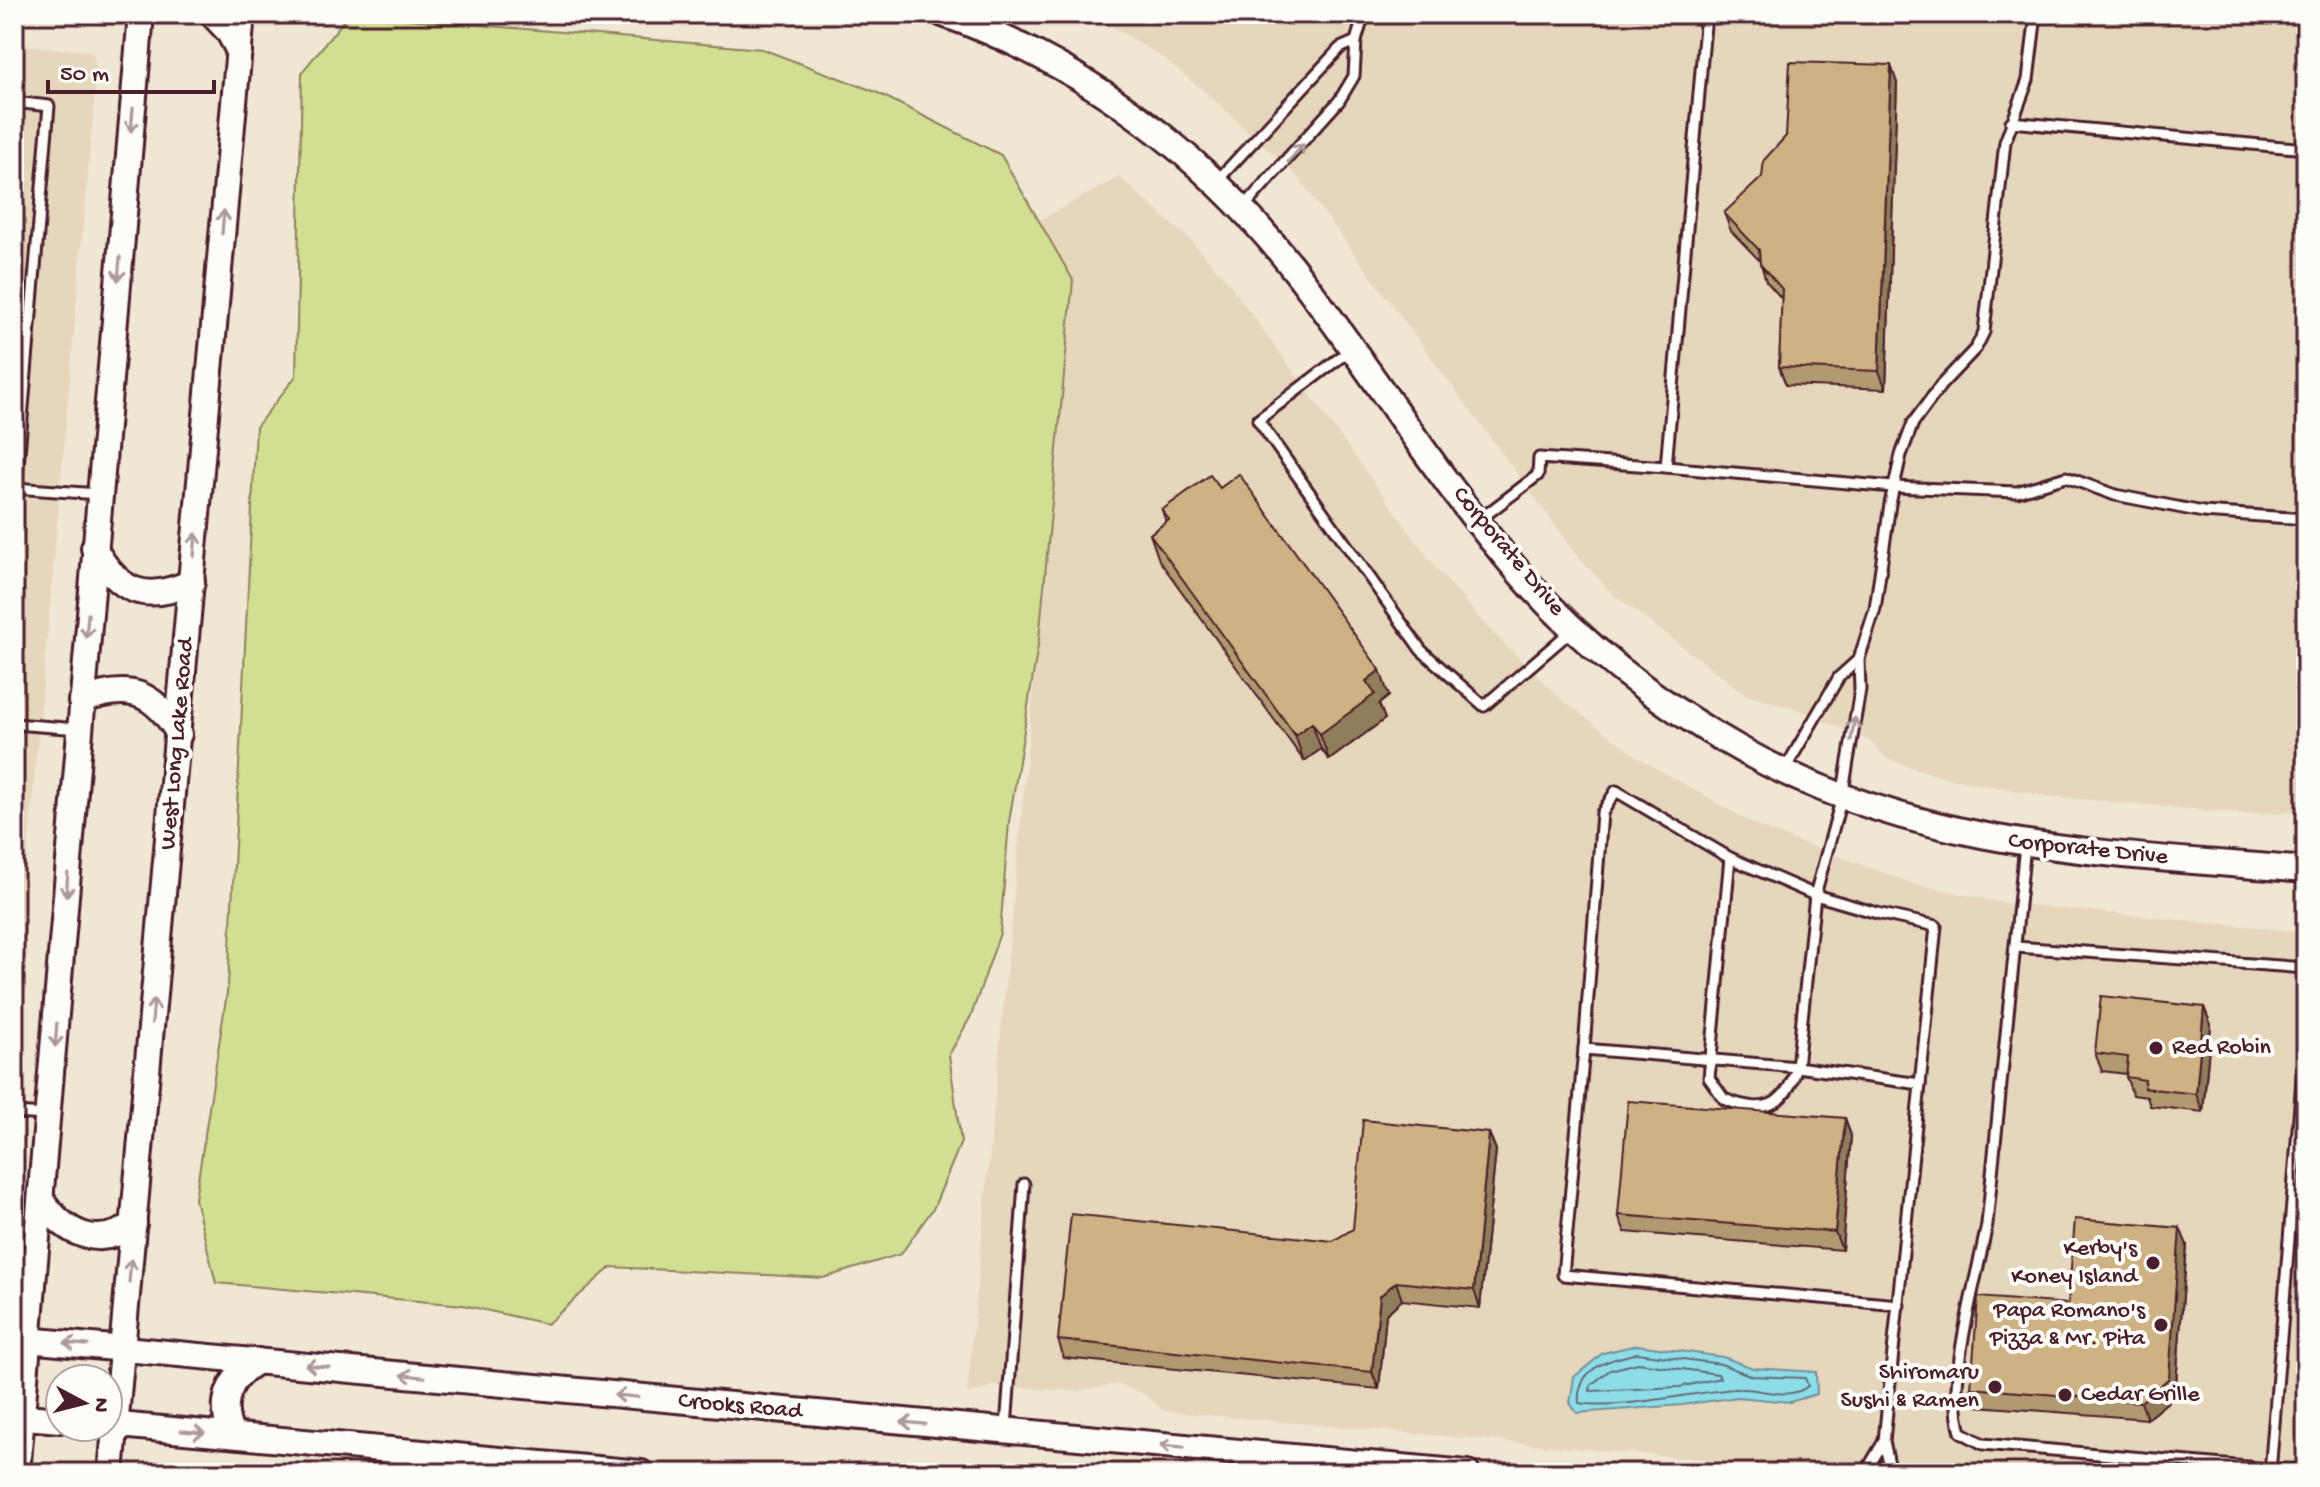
<svg xmlns="http://www.w3.org/2000/svg" width="2320" height="1487" viewBox="0 0 2320 1487" font-family="'Gochi Hand',sans-serif">
<style>
.built{fill:#e5d6bc}
.green{fill:#d1df92;stroke:#8e7f5e;stroke-width:2}
.water{fill:#8ddde8;stroke:#72919c;stroke-width:2}
.lines{fill:none;stroke-linecap:round;stroke-linejoin:round}
.shore{stroke:#656b77;stroke-width:2}
.lane-casing{stroke:#4a1f2b;stroke-width:15}
.secondary-casing{stroke:#4a1f2b;stroke-width:30}
.lane{stroke:#fdfcf7;stroke-width:9}
.secondary{stroke:#fdfcf7;stroke-width:24}
.wall{fill:#b19971;stroke:#4a1f2b;stroke-width:2}
.shaded-wall{fill:#907d5c;stroke:#4a1f2b;stroke-width:2}
.building{fill:#ceb283;stroke:#4a1f2b;stroke-width:2}
.oneway{stroke:#ac999b}
.poi-dot{fill:#4a1f2b;stroke:#fdfcf7;stroke-width:3}
.labels{text-anchor:middle;dominant-baseline:central;stroke-width:8;stroke-linejoin:round;paint-order:stroke}
.street-label{font-size:24px;fill:#4a1f2b;stroke:#fdfcf7}
.poi-label{font-size:24px;fill:#4a1f2b;stroke:#fdfcf7;text-anchor:end}
</style>
<rect width="100%" height="100%" fill="#efe6d4"/>
<filter id="ink" filterUnits="userSpaceOnUse"><feTurbulence type="fractalNoise" baseFrequency=".0125" numOctaves="2"/><feDisplacementMap in="SourceGraphic" scale="16" xChannelSelector="R" yChannelSelector="G"/><feConvolveMatrix kernelMatrix="1 2 1 2 8 2 1 2 1" color-interpolation-filters="sRGB"/></filter>
<g filter="url(#ink)">
<g class="built">
<path d="M1091,14H2306V811L2247,814L2047,796L1946,778L1887,759L1870,741L1797,709L1747,695L1614,595L1581,560L1297,176L1204,91L1162,57Z"/>
<path d="M14,44L92,52L97,69L14,1011Z"/>
<path d="M1119,177L1191,241L1228,282L1436,568L1490,630L1561,699L1639,758L1757,826L1913,884L2004,903L2306,932V1473H1856L1164,1411L1142,1393L1118,1384L1075,1391L994,1386L967,1394L1072,280L1038,221Z"/>
</g>
<path class="green" d="M349,14L762,49L876,92L1001,155L1073,280L1039,639L1009,822L1000,933L971,1016L949,1055L961,1142L934,1207L901,1254L823,1278L611,1267L547,1324L463,1305L216,1283L195,1199L228,986L256,427L296,376L302,72Z"/>
<path class="water" d="M1637,1345L1723,1357L1753,1368L1816,1372L1817,1394L1790,1402L1738,1397L1682,1405L1577,1413L1570,1403L1574,1377L1603,1353Z"/>
<g class="lines">
<g class="shore">
<path d="M1637,1353L1721,1364L1752,1376L1805,1378L1808,1386C1789,1402 1759,1387 1735,1389C1692,1392 1620,1410 1579,1403C1576,1367 1609,1360 1637,1353Z"/>
<path d="M1638,1363L1718,1374L1720,1378L1680,1387L1590,1391L1591,1385L1610,1370Z"/>
</g>
<g class="lane-casing">
<g id="lane">
<path d="M14,102L49,106L16,488"/>
<path d="M2011,122L2306,149"/>
<path d="M1215,183L1340,48L1356,41"/>
<path d="M1242,209L1339,101L1354,76L1356,41L1364,14"/>
<path d="M1350,350L1258,420L1421,650L1484,706L1571,631"/>
<path d="M1666,467L1893,487L2017,492L2066,477L2115,495L2203,512L2306,519"/>
<path d="M14,488L99,494"/>
<path d="M1479,520L1538,475L1539,458L1666,467L1706,14"/>
<path d="M14,724L79,729"/>
<path d="M1785,769L1839,677L1859,659"/>
<path d="M2025,845L1987,1224C1978,1275 1945,1384 1961,1432L1983,1444L2306,1472"/>
<path d="M1730,858L1815,895L1797,1067C1785,1108 1763,1115 1724,1099L1709,1078Z"/>
<path d="M2016,947L2306,968"/>
<path d="M1584,1049L1602,813L1616,791L1730,858"/>
<path d="M14,1113L46,1115"/>
<path d="M1899,1305L1563,1275L1584,1049L1797,1067L1920,1084"/>
<path d="M1006,1428L1024,1184"/>
<path d="M1865,1473L1884,1441"/>
<path d="M1891,1473L1884,1441L1936,926L1877,913L1815,895L1842,797L1860,690L1859,659L1875,609L1890,504L1901,455L1913,423L1941,385L1976,348L1984,332L2005,142L2028,80L2036,14"/>
<path d="M2270,1473L2306,1031"/>
</g>
</g>
<g class="secondary-casing">
<g id="secondary">
<path d="M212,14L228,31L239,51"/>
<path d="M943,14C1085,63 1209,158 1300,277C1375,375 1440,483 1522,576C1583,646 1659,704 1740,749C1920,850 2106,853 2306,870"/>
<path d="M94,548C119,592 144,604 192,582"/>
<path d="M81,701C128,683 153,690 179,734"/>
<path d="M41,1199C64,1233 97,1251 134,1224"/>
<path d="M16,1339L1467,1473"/>
<path d="M14,1416L60,1420"/>
<path d="M108,1424L641,1473"/>
<path d="M232,1435C218,1404 228,1377 258,1361"/>
<path d="M17,1473L141,14"/>
<path d="M111,1473L242,14"/>
</g>
</g>
<use href="#lane" class="lane"/>
<use href="#secondary" class="secondary"/>
</g>
<g class="wall">
<path d="M2293,14H2306V29Z"/>
<path d="M1897,83L1886,389L1786,385L1779,367L1782,299L1766,281L1760,261L1731,231L1724,213Z"/>
<path d="M1162,510L1389,696L1379,704L1385,719L1329,760L1321,749L1304,761L1159,560L1150,534L1166,522Z"/>
<path d="M2204,1007L2211,1025L2203,1112L2150,1106L2147,1097L2133,1095L2126,1077V1074L2102,1071L2095,1053Z"/>
<path d="M1845,1118L1851,1136L1842,1250L1625,1232L1618,1215Z"/>
<path d="M1489,1133L1496,1150L1480,1308L1402,1300L1386,1314L1379,1389L1064,1358L1058,1340L1333,1241L1353,1229Z"/>
<path d="M2187,1245L2175,1396L2147,1419L1977,1406L1971,1388L2068,1304Z"/>
</g>
<g class="shaded-wall">
<path d="M1891,65L1897,83L1886,389L1879,371Z"/>
<path d="M1380,670L1389,696L1379,704L1385,719L1329,760L1320,734L1366,681Z"/>
<path d="M1312,723L1321,749L1304,761L1295,735Z"/>
<path d="M2204,1007L2211,1025L2203,1112L2196,1094Z"/>
<path d="M1845,1118L1851,1136L1842,1250L1835,1232Z"/>
<path d="M1489,1133L1496,1150L1480,1308L1474,1290Z"/>
<path d="M2180,1228L2187,1245L2175,1396L2147,1419L2141,1402Z"/>
<path d="M1396,1282L1402,1300L1386,1314L1379,1389L1372,1372L1380,1296Z"/>
</g>
<g class="building">
<path d="M1790,62L1891,65L1879,371L1779,367L1782,289L1760,264L1759,250L1724,213L1762,177L1764,160L1786,136Z"/>
<path d="M1239,474L1380,670L1366,681L1375,694L1320,734L1312,723L1295,735L1150,534L1169,520L1162,510L1210,475L1220,488Z"/>
<path d="M2101,996L2204,1007L2196,1094L2144,1088L2145,1080L2126,1077L2128,1057L2095,1053Z"/>
<path d="M1628,1101L1845,1118L1835,1232L1618,1215Z"/>
<path d="M1363,1120L1489,1133L1474,1290L1396,1282L1380,1296L1372,1372L1058,1340L1071,1214L1333,1241L1353,1229Z"/>
<path d="M2075,1219L2180,1228L2169,1378L2141,1402L1971,1388L1978,1297L2068,1304Z"/>
</g>
<defs><path id="oneway-shaft" d="M-6 0H5M1.5-3L5.5 0L1.5 3" fill="none" stroke-width="1.6" stroke-linecap="round" stroke-linejoin="round" transform="scale(2)"/></defs>
<g class="oneway">
<use href="#oneway-shaft" transform="translate(132 120) rotate(95)"/>
<use href="#oneway-shaft" transform="translate(1296 153) rotate(-48)"/>
<use href="#oneway-shaft" transform="translate(223 222) rotate(-85)"/>
<use href="#oneway-shaft" transform="translate(119 269) rotate(95)"/>
<use href="#oneway-shaft" transform="translate(195 545) rotate(-85)"/>
<use href="#oneway-shaft" transform="translate(87 626) rotate(95)"/>
<use href="#oneway-shaft" transform="translate(1853 729) rotate(-80)"/>
<use href="#oneway-shaft" transform="translate(67 885) rotate(94)"/>
<use href="#oneway-shaft" transform="translate(153 1011) rotate(-85)"/>
<use href="#oneway-shaft" transform="translate(56 1035) rotate(94)"/>
<use href="#oneway-shaft" transform="translate(130 1271) rotate(-85)"/>
<use href="#oneway-shaft" transform="translate(76 1344) rotate(-175)"/>
<use href="#oneway-shaft" transform="translate(317 1366) rotate(-175)"/>
<use href="#oneway-shaft" transform="translate(413 1376) rotate(-174)"/>
<use href="#oneway-shaft" transform="translate(626 1396) rotate(-175)"/>
<use href="#oneway-shaft" transform="translate(913 1423) rotate(-175)"/>
<use href="#oneway-shaft" transform="translate(193 1432) rotate(5)"/>
<use href="#oneway-shaft" transform="translate(1172 1446) rotate(-175)"/>
</g>
</g>
<g class="poi-dot">
<circle cx="2156" cy="1048" r="8"/>
<circle cx="2153" cy="1263" r="8"/>
<circle cx="2161" cy="1325" r="8"/>
<circle cx="1995" cy="1387" r="8"/>
<circle cx="2065" cy="1395" r="8"/>
</g>
<g class="labels">
<g class="street-label">
<text transform="translate(1508 552) rotate(50)">Corporate Drive</text>
<text transform="translate(178 744) rotate(-85)">West Long Lake Road</text>
<text transform="translate(2088 850) rotate(6)">Corporate Drive</text>
<text transform="translate(740 1407) rotate(5)">Crooks Road</text>
</g>
<g class="poi-label">
<text x="2172" y="1048" text-anchor="start">Red Robin</text>
<text x="2137" y="1249">Kerby's<tspan x="2137" dy="28">Koney Island</tspan></text>
<text x="2145" y="1311">Papa Romano's<tspan x="2145" dy="28">Pizza &amp; Mr. Pita</tspan></text>
<text x="1979" y="1373">Shiromaru<tspan x="1979" dy="28">Sushi &amp; Ramen</tspan></text>
<text x="2081" y="1395" text-anchor="start">Cedar Grille</text>
</g>
</g>
<rect width="2320" height="1487" fill="none" stroke="#fdfcf7" stroke-width="48"/>
<rect x="24" y="24" width="2272" height="1439" fill="none" stroke="#4a1f2b" stroke-width="3" filter="url(#ink)"/>
<g transform="translate(84 1403) rotate(97)"><circle r="38" fill="#fdfcf7" stroke="#b5a4a5" stroke-width="2"/>
<path d="M0-6L14 30L0 20L-14 30Z" fill="#4a1f2b"/>
<text y="-12" font-size="22" font-weight="bold" text-anchor="middle" fill="#4a1f2b">N</text>
</g>
<path d="M48 80v12h166v-12" fill="none" stroke="#4a1f2b" stroke-width="4"/>
<text x="60" y="80" font-size="24" fill="#4a1f2b" stroke="#fdfcf7" stroke-width="6" paint-order="stroke">50 m</text>
</svg>
